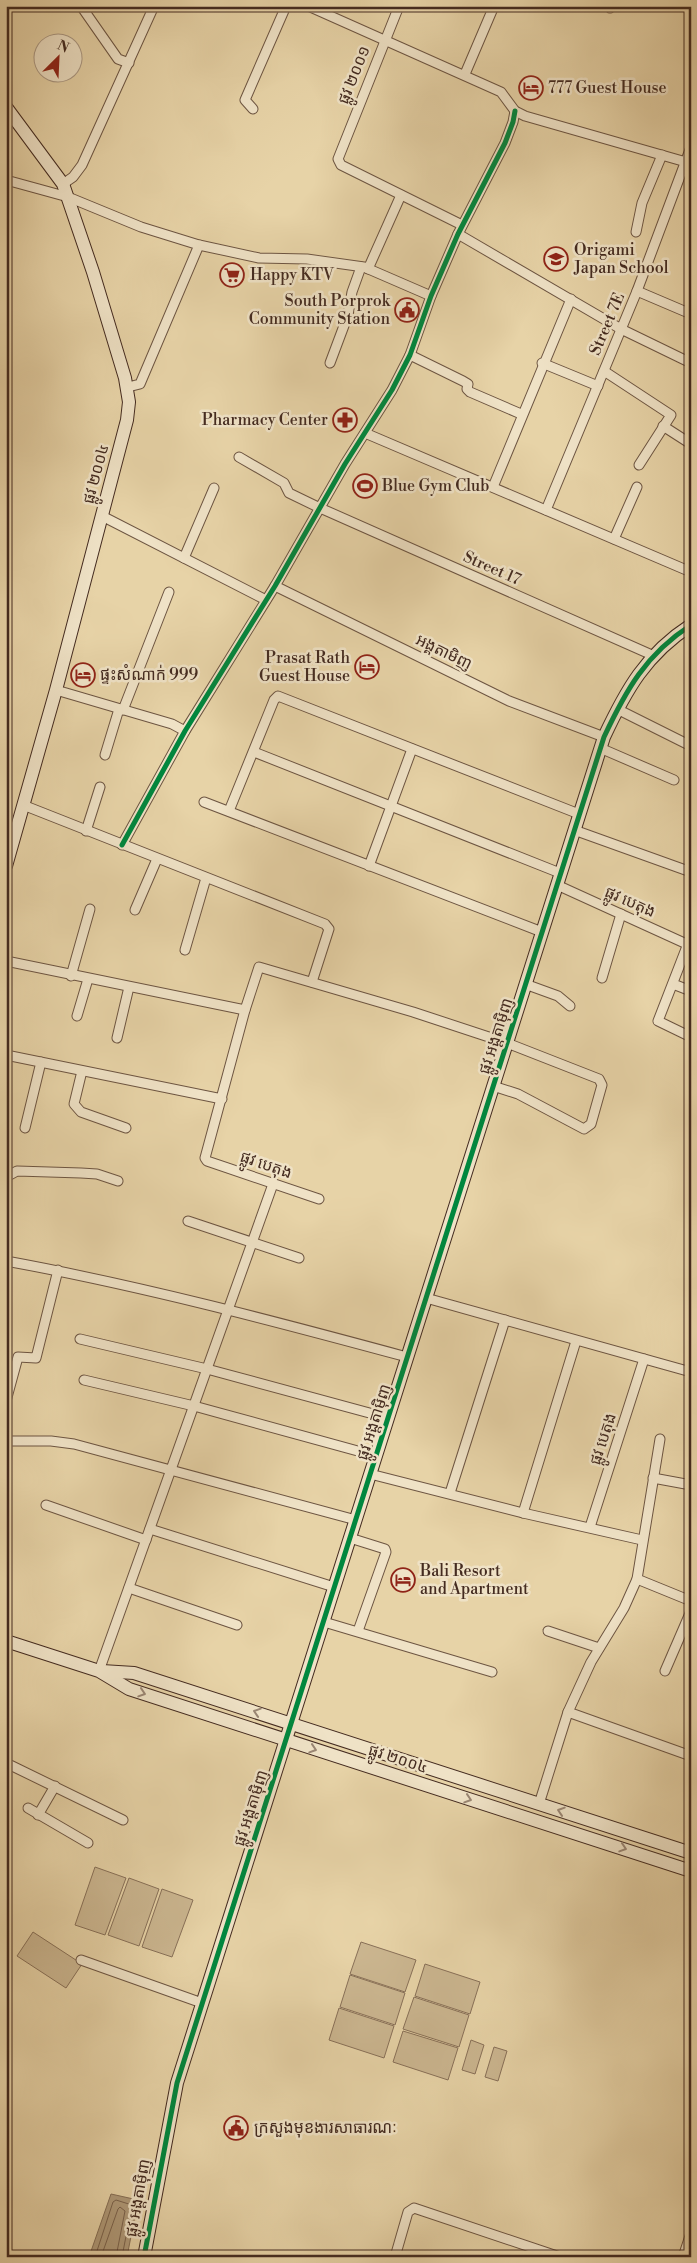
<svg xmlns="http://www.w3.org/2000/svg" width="697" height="2263" viewBox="0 0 697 2263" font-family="'Libre Bodoni','Noto Sans Khmer',serif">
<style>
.green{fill:#cbb690;stroke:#887058}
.water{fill:#b09a79;stroke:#856e55}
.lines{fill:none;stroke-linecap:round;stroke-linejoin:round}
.shore{stroke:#7a624c;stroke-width:1}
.street-casing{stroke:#6d5542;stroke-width:11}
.secondary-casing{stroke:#442b20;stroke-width:14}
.street{stroke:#efe2c6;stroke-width:9}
.secondary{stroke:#efe2c6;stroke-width:12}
.cycleway-casing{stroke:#efe2c6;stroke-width:8}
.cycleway{stroke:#00873e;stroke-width:5}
.oneway{stroke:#9a8673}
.labels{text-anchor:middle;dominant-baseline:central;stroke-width:5;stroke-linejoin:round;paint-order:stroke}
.street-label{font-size:16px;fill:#442b20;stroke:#efe2c6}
.poi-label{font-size:16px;fill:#442b20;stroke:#efe2c6;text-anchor:start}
</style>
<rect width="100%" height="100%" fill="#e7d3a7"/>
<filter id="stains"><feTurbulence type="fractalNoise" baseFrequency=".004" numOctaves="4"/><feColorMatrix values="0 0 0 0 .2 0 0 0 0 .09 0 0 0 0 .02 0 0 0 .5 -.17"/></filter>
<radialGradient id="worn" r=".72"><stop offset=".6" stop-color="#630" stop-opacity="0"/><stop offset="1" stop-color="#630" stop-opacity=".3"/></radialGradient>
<g class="green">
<path d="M95,1867L126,1878L105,1935L75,1925Z"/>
<path d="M129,1878L159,1889L139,1946L108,1935Z"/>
<path d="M162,1889L193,1900L172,1957L142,1947Z"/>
<path d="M33,1932L82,1964L66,1988L17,1956Z"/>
<path d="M361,1942L416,1960L405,1992L350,1974Z"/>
<path d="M425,1964L480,1982L470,2014L415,1996Z"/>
<path d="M350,1975L405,1993L395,2025L340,2007Z"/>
<path d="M414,1997L469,2015L459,2047L403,2029Z"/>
<path d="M339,2008L394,2026L384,2058L329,2040Z"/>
<path d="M403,2031L458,2048L448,2080L393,2062Z"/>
<path d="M471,2040L484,2045L475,2074L462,2070Z"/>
<path d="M494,2047L507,2051L498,2081L485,2077Z"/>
</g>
<path class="water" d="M111,2194L138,2200L127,2257H89Z"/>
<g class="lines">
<g class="shore">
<path d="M95,2257L113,2202L116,2200L132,2205L122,2257"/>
<path d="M101,2257L118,2209L120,2207L125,2211L116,2257"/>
</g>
<g class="street-casing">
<g id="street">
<path d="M81,6L118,59L129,63"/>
<path d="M308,6L501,92L515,111L525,116L686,162"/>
<path d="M399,6L338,159L341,165L462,225"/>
<path d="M610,8V6"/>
<path d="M465,74L494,6"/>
<path d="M253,109L245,100L286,6"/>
<path d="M6,180L68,197L141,227L199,245L259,258L307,259L364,267L431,296"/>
<path d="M63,184L73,177L82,165L154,6"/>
<path d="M636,232L642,203L662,155"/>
<path d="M458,234L621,329L691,363"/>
<path d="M368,269L401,195"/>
<path d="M637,291L691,314"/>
<path d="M410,355L463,381L468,384L467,389L470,392L521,414"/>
<path d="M330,363L348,315L352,292L361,267"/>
<path d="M542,363L598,386"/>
<path d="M604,371L671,415L639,465"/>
<path d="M128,387L140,384L199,245"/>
<path d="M663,426L691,444"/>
<path d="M365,433L691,572"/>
<path d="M239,457L284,483L289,493L320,508L652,655"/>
<path d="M493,487L571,299"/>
<path d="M546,510L637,291L691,147"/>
<path d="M102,516L266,600"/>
<path d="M614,539L637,487"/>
<path d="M184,558L214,488"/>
<path d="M275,586L509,701L604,737"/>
<path d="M56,690L172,724L185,731"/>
<path d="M617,709L691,746"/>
<path d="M123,710L169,592"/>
<path d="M600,748L674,780"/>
<path d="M254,752L560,873"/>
<path d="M105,755L119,709"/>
<path d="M204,802L542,932"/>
<path d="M23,805L325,924L329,929L312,982"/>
<path d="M229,811L274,700L278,696L579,814"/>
<path d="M574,830L691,872"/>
<path d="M86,831L100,787"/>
<path d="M122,845L185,731L275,586L345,464L392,390L410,355L431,296L458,234L505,143L513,122L515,111"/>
<path d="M369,866L412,749"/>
<path d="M557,885L691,946"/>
<path d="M135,910L157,859"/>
<path d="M691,936L658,1021L691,1037"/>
<path d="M185,950L206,878"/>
<path d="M6,961L245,1010"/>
<path d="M71,976L90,909"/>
<path d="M602,978L621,914"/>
<path d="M525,984L558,996L570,1006"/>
<path d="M673,984L691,991"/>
<path d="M77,1016L88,979"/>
<path d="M117,1038L129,987"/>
<path d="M6,1055L222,1099"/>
<path d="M82,1071L74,1104L81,1112L126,1128"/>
<path d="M25,1128L41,1062"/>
<path d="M6,1177L17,1171L81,1173L97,1174L118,1181"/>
<path d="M319,1199L207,1161L205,1158L245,1010L259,967L413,1012L507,1043L599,1079L602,1085L591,1124L584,1129L518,1094L493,1086"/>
<path d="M188,1221L299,1258"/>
<path d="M6,1261C142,1286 274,1321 407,1357"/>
<path d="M426,1298L691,1372"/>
<path d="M80,1339L207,1369L388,1418"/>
<path d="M84,1380L194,1406L376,1456"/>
<path d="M6,1401L18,1357L36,1358L58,1270"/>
<path d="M6,1441H51L74,1444L356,1520"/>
<path d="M370,1474L523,1513L642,1540"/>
<path d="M653,1478L691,1485"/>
<path d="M450,1493L505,1320"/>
<path d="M46,1505L146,1540"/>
<path d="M523,1513L576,1341"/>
<path d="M590,1527L644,1359"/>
<path d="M150,1529L334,1587"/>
<path d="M350,1538L385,1549L386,1552L358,1631"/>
<path d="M637,1579L691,1601"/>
<path d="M129,1588L237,1625"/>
<path d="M324,1622L492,1672"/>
<path d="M548,1631L599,1648"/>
<path d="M99,1671L273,1184"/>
<path d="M665,1671L691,1611"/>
<path d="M568,1712L691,1756"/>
<path d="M6,1763L123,1820"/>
<path d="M539,1804L568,1712L591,1662L624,1608L637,1579L660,1439"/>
<path d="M28,1808L88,1843"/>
<path d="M38,1815L55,1786"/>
<path d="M81,1960L202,2003"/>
<path d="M395,2257L408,2212L414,2208L560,2257"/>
<path d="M683,2257L691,2233"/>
</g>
</g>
<g class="secondary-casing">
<g id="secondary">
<path d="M6,107L63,184L93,272L125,378L129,402L127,420L56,690L6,866"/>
<path d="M6,1641L99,1671L129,1689L691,1871"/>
<path d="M102,1671L134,1673L691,1853"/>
<path d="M144,2257L177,2083L604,737C626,690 646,654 691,625"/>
</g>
</g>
<use href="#street" class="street"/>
<use href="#secondary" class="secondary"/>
<g class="cycleway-casing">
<g id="cycleway">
<path d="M122,845L185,731L275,586L345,464L392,390L410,355L431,296L458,234L505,143L513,122L515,111"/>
<path d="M144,2257L177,2083L604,737C626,690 646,654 691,625"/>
</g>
</g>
<use href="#cycleway" class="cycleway"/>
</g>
<defs><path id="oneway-chevron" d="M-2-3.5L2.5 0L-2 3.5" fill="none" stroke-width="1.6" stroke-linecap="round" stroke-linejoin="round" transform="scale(1.25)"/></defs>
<g class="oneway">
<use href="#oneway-chevron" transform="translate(142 1693) rotate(18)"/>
<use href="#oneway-chevron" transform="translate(257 1712) rotate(-162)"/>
<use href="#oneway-chevron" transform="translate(313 1749) rotate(18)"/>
<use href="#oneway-chevron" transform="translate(468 1799) rotate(18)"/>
<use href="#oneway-chevron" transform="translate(561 1811) rotate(-162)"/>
<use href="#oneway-chevron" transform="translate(623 1848) rotate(18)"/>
</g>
<defs>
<g id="hotel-ring" transform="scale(1.25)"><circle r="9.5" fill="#efe2c6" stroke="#8f2418" stroke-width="1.5"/><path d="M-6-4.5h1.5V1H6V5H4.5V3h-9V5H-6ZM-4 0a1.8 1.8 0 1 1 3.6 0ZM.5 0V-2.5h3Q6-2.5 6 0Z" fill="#8f2418"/></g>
<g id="school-ring" transform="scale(1.25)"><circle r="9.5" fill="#efe2c6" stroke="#8f2418" stroke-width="1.5"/><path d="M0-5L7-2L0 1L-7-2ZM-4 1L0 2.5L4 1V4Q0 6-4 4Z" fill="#8f2418"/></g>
<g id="supermarket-ring" transform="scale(1.25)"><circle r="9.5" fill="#efe2c6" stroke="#8f2418" stroke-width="1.5"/><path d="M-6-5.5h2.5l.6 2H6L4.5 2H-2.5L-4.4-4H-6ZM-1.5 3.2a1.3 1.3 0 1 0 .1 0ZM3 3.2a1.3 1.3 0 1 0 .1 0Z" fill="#8f2418"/></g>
<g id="civic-ring" transform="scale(1.25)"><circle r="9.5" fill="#efe2c6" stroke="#8f2418" stroke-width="1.5"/><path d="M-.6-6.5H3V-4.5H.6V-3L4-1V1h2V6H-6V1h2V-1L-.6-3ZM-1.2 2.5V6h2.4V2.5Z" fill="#8f2418"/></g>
<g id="pharmacy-ring" transform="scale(1.25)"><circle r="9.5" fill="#efe2c6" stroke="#8f2418" stroke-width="1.5"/><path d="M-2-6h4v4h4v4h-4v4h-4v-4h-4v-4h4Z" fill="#8f2418"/></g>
<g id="stadium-ring" transform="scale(1.25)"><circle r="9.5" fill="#efe2c6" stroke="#8f2418" stroke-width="1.5"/><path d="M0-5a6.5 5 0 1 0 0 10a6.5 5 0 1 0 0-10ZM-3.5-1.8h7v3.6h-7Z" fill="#8f2418"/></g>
</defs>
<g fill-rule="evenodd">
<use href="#hotel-ring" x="531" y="88"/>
<use href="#school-ring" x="556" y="259"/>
<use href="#supermarket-ring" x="232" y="275"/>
<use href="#civic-ring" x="407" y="310"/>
<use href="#pharmacy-ring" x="345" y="420"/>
<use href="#stadium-ring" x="365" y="486"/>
<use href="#hotel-ring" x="367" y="667"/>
<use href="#hotel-ring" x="83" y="675"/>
<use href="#hotel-ring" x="403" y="1580"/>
<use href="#civic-ring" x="236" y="2128"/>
</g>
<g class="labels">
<g class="street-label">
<text transform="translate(354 75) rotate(-68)">ផ្លូវ ២០០១</text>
<text transform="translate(607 324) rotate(-67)">Street 7E</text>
<text transform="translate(96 474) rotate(-75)">ផ្លូវ ២០០៤</text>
<text transform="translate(492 568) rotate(24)">Street 17</text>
<text transform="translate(444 652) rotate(26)">អង្គតាមិញ</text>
<text transform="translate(630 902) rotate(24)">ផ្លូវ បេតុង</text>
<text transform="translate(496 1036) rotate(-72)">ផ្លូវ អង្តតាម៉ិញ</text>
<text transform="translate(266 1165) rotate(19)">ផ្លូវ បេតុង</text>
<text transform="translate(374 1422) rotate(-72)">ផ្លូវ អង្តតាម៉ិញ</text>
<text transform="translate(603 1439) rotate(-72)">ផ្លូវ បេតុង</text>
<text transform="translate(398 1759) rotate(18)">ផ្លូវ ២០០៤</text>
<text transform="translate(251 1808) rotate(-72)">ផ្លូវ អង្តតាម៉ិញ</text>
<text transform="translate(138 2198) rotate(-80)">ផ្លូវ អង្តតាម៉ិញ</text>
</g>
<g class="poi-label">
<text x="548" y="88">777 Guest House</text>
<text x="574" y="250">Origami<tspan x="574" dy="18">Japan School</tspan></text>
<text x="250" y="275">Happy KTV</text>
<text x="390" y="301" text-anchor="end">South Porprok<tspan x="390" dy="18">Community Station</tspan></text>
<text x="328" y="420" text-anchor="end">Pharmacy Center</text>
<text x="382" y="486">Blue Gym Club</text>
<text x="350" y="658" text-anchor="end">Prasat Rath<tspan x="350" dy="18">Guest House</tspan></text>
<text x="100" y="675">ផ្ទះសំណាក់ 999</text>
<text x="420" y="1571">Bali Resort<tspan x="420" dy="18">and Apartment</tspan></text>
<text x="254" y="2128">ក្រសួងមុខងារសាធារណៈ</text>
</g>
</g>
<rect width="697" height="2263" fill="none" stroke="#e7d3a7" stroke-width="25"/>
<rect x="8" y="8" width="682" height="2248" fill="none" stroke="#442b20" stroke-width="2.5"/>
<rect x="12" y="12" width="672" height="2238" fill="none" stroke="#442b20"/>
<g transform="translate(58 58) rotate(24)"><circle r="24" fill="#efe2c6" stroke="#ab9984"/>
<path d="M0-4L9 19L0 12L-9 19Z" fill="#8f2418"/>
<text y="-8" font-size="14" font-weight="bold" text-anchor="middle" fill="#442b20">N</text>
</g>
<rect width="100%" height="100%" filter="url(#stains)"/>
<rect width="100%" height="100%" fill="url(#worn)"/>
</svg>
